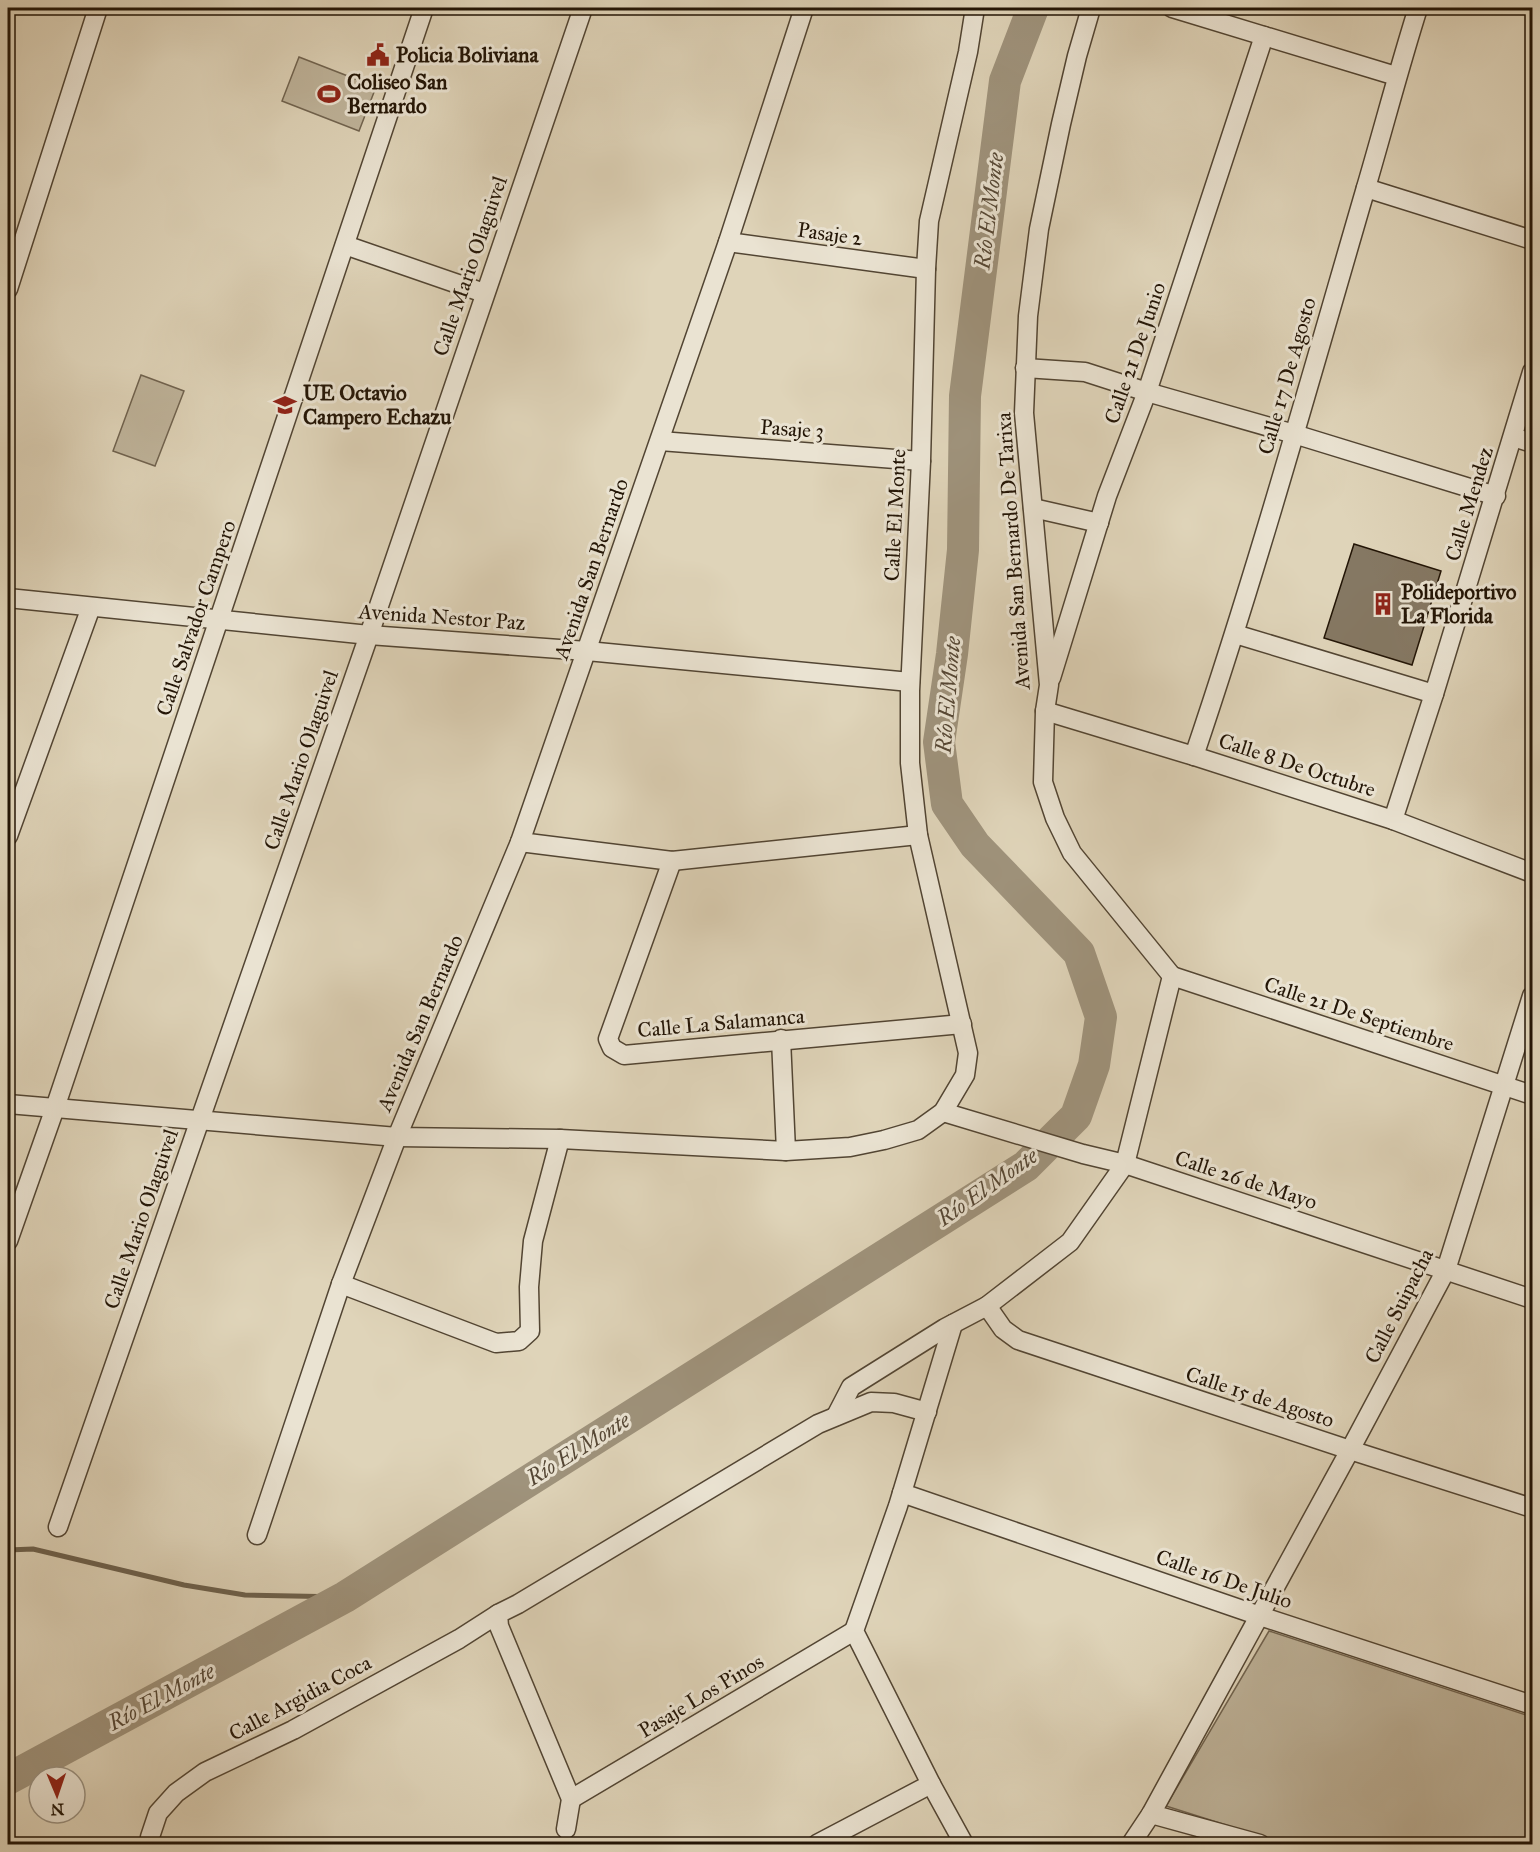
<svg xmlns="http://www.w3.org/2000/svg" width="1540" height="1852" viewBox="0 0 1540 1852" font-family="'IM FELL Great Primer',serif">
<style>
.green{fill:#bfb49b;stroke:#716450;stroke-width:1.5}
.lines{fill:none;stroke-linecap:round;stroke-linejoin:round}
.stream{stroke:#6d614d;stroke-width:5}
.river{stroke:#9f937c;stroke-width:32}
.building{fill:#857863;stroke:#231506;stroke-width:1.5}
.minor-casing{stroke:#524533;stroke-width:21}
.minor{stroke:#eae3d2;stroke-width:18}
.labels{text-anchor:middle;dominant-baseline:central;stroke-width:6;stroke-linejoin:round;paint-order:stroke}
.poi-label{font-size:21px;font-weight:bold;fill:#231506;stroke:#eae3d2;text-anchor:start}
.street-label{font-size:21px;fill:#231506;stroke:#eae3d2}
.water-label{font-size:22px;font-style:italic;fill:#554735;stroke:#eae3d2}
</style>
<rect width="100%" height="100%" fill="#dfd4b9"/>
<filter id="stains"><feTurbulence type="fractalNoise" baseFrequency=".00333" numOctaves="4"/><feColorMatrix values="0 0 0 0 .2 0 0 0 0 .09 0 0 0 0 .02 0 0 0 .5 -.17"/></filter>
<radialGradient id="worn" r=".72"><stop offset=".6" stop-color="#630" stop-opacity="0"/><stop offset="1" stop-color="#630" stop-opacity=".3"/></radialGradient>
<g class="green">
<path d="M299,57L376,87L359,131L282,101Z"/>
<path d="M141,375L184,391L155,466L113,451Z"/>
<path d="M1269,1631L1532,1717V1844H1286L1166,1806Z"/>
</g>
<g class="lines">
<path class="stream" d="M8,1550L33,1549L184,1585L245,1595L345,1597"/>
<path class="river" d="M8,1779L345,1597L1026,1166L1076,1116L1094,1065L1101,1017L1079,953L975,845L947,804L939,742L952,654L963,550L965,396L1005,81L1033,8"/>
</g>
<path class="building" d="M1354,544L1441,571L1412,665L1324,638Z"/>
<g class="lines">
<g class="minor-casing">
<g id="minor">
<path d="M1172,8L1396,76"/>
<path d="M1366,188L1532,240"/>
<path d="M728,242L926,269"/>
<path d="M345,245L484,293"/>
<path d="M8,289L98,8"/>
<path d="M1025,368L1085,372L1147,392L1294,434L1496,496"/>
<path d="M1513,437L1532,443"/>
<path d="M660,441L921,461"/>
<path d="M1033,508L1099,523"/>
<path d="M8,598L369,635L587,651L910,682"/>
<path d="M1235,634L1434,694"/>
<path d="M1051,678L1107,496L1147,392L1264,36"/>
<path d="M1045,711L1194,756L1393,820L1532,873"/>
<path d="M1194,756C1257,570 1310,380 1365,191C1383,130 1399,68 1418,8"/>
<path d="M1393,820L1434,694L1532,372"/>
<path d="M8,836L91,607"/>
<path d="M520,842L672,861L918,835"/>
<path d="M672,861L608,1039L612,1048L624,1055L962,1024"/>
<path d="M1172,976L1532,1095"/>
<path d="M781,1039L786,1151"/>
<path d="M8,1104L397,1137L560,1139L786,1151L850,1147L884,1140L918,1130L943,1112L965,1075L968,1053L918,835L910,763V691L921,461L926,269L929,221L968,52L975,8"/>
<path d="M943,1112L1083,1154L1125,1164L1532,1299"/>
<path d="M8,1241L55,1108L424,8"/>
<path d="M341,1284L496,1343L519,1341L530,1331L529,1287L533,1241L560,1139"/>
<path d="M987,1306L1003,1329L1018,1340L1350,1450L1532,1508"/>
<path d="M953,1324L898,1506L854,1631L931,1784L964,1844"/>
<path d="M836,1416L851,1387L945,1328L987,1306L1070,1242L1125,1164L1172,976L1072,853L1055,818L1043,782L1045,711L1049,685L1024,413L1028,316L1039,229L1061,124L1077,56L1091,8"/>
<path d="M902,1493L1260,1616L1532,1705"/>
<path d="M58,1527L369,635L583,8"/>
<path d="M257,1535L341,1284L397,1137L520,842L728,242L804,8"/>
<path d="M571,1799L854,1631"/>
<path d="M1151,1814L1260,1844"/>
<path d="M566,1829L571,1799L499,1626L498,1614L518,1604L818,1424L871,1402L894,1403L927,1412"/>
<path d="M152,1844L150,1837L158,1813L176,1793L205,1772L293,1730L459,1639L498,1614"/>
<path d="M817,1844L931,1784"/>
<path d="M1131,1844L1151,1814L1350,1450L1446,1270L1532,996"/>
</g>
</g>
<use href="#minor" class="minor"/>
</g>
<defs>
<g id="civic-bare" transform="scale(1.8)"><path d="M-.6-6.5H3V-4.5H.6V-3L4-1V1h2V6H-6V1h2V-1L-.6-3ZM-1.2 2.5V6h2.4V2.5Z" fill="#8f2418" stroke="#eae3d2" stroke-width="2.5" paint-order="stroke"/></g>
<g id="stadium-bare" transform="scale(1.8)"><path d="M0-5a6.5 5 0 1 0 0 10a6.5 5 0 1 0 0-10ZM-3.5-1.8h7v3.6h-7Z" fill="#8f2418" stroke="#eae3d2" stroke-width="2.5" paint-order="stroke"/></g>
<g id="school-bare" transform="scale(1.8)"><path d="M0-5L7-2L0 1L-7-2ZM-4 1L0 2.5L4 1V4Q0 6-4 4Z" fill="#8f2418" stroke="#eae3d2" stroke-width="2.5" paint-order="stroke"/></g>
<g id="building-bare" transform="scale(1.8)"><path d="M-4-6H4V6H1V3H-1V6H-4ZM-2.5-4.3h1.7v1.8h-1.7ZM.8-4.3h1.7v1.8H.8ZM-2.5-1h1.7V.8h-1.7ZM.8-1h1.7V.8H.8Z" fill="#8f2418" stroke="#eae3d2" stroke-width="2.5" paint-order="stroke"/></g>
</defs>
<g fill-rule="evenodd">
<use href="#civic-bare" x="378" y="55"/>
<use href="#stadium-bare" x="329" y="94"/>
<use href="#school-bare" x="285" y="405"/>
<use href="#building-bare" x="1383" y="604"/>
</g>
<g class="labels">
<g class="poi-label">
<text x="396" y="55">Policia Boliviana</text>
<text x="347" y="82">Coliseo San<tspan x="347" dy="24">Bernardo</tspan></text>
<text x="303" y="393">UE Octavio<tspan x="303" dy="24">Campero Echazu</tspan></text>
<text x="1401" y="592">Polideportivo<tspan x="1401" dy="24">La Florida</tspan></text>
</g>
<g class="street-label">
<text transform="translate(830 234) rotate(8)">Pasaje 2</text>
<text transform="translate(470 266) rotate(-71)">Calle Mario Olaguivel</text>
<text transform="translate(1135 353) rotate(-71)">Calle 21 De Junio</text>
<text transform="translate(1287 376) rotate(-74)">Calle 17 De Agosto</text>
<text transform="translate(792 429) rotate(4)">Pasaje 3</text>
<text transform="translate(1469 504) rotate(-73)">Calle Mendez</text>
<text transform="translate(895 515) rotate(-87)">Calle El Monte</text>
<text transform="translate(1013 551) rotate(-94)">Avenida San Bernardo De Tarixa</text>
<text transform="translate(591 569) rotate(-71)">Avenida San Bernardo</text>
<text transform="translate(442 617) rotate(4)">Avenida Nestor Paz</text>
<text transform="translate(196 618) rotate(-71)">Calle Salvador Campero</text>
<text transform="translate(301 760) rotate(-71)">Calle Mario Olaguivel</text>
<text transform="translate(1297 765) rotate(18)">Calle 8 De Octubre</text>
<text transform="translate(1359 1014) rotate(18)">Calle 21 De Septiembre</text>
<text transform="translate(420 1023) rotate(-67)">Avenida San Bernardo</text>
<text transform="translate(721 1023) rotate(-5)">Calle La Salamanca</text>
<text transform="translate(1246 1180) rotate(18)">Calle 26 de Mayo</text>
<text transform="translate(141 1219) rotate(-71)">Calle Mario Olaguivel</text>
<text transform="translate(1399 1306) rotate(-63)">Calle Suipacha</text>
<text transform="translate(1260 1397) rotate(18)">Calle 15 de Agosto</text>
<text transform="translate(1224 1579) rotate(19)">Calle 16 De Julio</text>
<text transform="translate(701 1696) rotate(-31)">Pasaje Los Pinos</text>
<text transform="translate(300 1698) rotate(-28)">Calle Argidia Coca</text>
</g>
<g class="water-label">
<text transform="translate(989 211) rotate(-83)">Río El Monte</text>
<text transform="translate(948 695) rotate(-85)">Río El Monte</text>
<text transform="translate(987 1187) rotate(-35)">Río El Monte</text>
<text transform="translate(578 1449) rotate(-32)">Río El Monte</text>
<text transform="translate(161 1697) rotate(-28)">Río El Monte</text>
</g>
</g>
<rect width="1540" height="1852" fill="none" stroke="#dfd4b9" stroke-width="30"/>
<rect x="9" y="9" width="1522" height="1834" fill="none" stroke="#231506" stroke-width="3"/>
<rect x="15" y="15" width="1510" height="1822" fill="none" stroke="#231506" stroke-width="1.5"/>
<g transform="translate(57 1795) rotate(178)"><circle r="28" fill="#eae3d2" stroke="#9a9180" stroke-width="1.5"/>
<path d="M0-4.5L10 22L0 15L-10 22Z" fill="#8f2418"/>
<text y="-9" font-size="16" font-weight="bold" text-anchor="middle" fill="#231506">N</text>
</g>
<rect width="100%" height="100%" filter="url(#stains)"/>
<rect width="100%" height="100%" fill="url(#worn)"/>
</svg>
